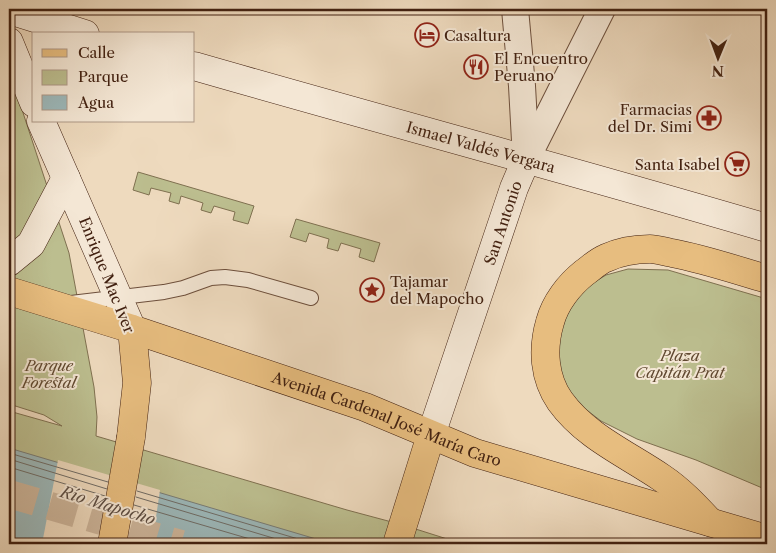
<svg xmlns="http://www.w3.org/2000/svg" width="776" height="553" viewBox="0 0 776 553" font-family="'Libre Caslon Text',serif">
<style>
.green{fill:#bcbe8f;stroke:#7f7050}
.water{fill:#9cb8ba;stroke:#787c76}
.pier{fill:#eedabe}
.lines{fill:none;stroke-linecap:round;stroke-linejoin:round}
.shore{stroke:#6f6c66;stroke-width:1}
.highway-tunnel{stroke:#ccb59b;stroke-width:28;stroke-dasharray:28 14;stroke-linecap:butt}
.lane-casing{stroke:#6d4f3c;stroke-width:16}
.street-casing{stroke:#6d4f3c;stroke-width:28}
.secondary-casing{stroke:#422111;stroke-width:29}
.primary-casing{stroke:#422111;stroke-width:29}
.highway-casing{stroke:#422111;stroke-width:29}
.lane{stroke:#f4e7d5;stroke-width:14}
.street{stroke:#f4e7d5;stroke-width:26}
.secondary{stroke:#f4e7d5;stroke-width:28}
.primary{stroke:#e7bd7f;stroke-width:28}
.highway{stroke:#e7bd7f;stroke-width:28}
.primary-bridge-casing{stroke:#422111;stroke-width:29;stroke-linecap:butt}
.primary-bridge{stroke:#e7bd7f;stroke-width:28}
.labels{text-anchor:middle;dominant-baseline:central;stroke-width:4;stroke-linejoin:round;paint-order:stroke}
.poi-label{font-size:15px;fill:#422111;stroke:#f4e7d5;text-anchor:start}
.street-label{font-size:15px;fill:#422111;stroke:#f4e7d5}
.park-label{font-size:15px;font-style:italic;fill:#604830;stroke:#f4e7d5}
.water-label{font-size:16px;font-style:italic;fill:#5d4e44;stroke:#f4e7d5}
</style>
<rect width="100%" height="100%" fill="#eedabe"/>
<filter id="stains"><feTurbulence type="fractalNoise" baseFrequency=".004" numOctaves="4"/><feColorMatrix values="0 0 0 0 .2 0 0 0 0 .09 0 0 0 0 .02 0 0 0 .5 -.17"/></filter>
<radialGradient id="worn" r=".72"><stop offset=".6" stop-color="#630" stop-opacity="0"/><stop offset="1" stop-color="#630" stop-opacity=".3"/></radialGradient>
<g class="green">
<path d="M9,70L69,253L94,387L97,417L96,436L347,510L403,525L463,544H9V411L62,426L44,415L9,404Z"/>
<path d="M138,172L254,206L248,224L233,220L235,212L214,206L211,213L201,210L203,203L181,196L179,204L169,201L171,193L151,188L149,195L133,190Z"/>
<path d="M296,219L380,243L374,262L359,257L361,249L341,243L338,251L327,248L329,239L309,233L306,242L290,237Z"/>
<path d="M628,269L668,270L767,299V490L696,460L637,439L601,421L575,401L564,386L556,351L560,327L568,310L585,288L606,275Z"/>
</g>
<path class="water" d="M9,448L333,544H9Z"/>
<path class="pier" d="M58,460L160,490L152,544H42Z"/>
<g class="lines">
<g class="shore">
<path d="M9,453L108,482"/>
<path d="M9,459L107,489"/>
<path d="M9,467L105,496"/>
<path d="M137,491L315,544"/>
<path d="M136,497L293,544"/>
<path d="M134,505L267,544"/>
</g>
<path class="highway-tunnel" d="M9,494L181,544"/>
<g class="lane-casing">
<path id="lane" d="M71,303L164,292L183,288L211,278L225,277L248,280L311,298"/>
</g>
<g class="street-casing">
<g id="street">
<path d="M515,9L522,86L526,159"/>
<path d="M526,160L602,9"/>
</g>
</g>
<g class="secondary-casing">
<g id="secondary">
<path d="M9,10L85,34"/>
<path d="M9,42L34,103"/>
<path id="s1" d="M194,66C385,121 577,172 767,228"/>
<path d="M41,121L132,329"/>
<path d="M9,262L31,244L66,178"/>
<path id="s2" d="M431,435L514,188L526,160"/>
</g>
</g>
<g class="primary-casing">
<g id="primary">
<path id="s3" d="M9,291L132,329L365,407L475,453L767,539"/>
<path d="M131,437L137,383L132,329"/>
<path d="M397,544L431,435"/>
</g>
</g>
<g class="highway-casing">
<path id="highway" d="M710,522C695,506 680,490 662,478C627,454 586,437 560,401C544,378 542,349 550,322C555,303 569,285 584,273C591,268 598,261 606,258C619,252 635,249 650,249C657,249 665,252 672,253C704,259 736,270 767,279"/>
</g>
<use href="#lane" class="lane"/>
<use href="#street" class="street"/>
<use href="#secondary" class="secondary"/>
<use href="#primary" class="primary"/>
<use href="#highway" class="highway"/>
<g class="primary-bridge-casing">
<path id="primary-bridge" d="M112,544L131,437"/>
</g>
<use href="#primary-bridge" class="primary-bridge"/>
</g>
<defs>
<g id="hotel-ring" transform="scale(1.25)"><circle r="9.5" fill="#f4e7d5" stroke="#8f2418" stroke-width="1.5"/><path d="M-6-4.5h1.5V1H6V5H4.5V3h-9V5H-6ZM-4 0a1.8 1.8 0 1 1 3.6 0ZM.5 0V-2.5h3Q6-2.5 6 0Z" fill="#8f2418"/></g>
<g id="restaurant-ring" transform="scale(1.25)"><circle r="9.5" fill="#f4e7d5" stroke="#8f2418" stroke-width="1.5"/><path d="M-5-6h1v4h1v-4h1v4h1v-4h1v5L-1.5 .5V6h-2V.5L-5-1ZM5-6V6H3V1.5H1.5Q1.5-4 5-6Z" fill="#8f2418"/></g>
<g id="pharmacy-ring" transform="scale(1.25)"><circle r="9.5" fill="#f4e7d5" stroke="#8f2418" stroke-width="1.5"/><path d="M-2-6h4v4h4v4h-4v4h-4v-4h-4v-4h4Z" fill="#8f2418"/></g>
<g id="supermarket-ring" transform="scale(1.25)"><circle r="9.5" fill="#f4e7d5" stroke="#8f2418" stroke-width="1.5"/><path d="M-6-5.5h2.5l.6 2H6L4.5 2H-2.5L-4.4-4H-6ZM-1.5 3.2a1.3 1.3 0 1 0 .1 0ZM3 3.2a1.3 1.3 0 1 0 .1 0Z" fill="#8f2418"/></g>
<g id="sight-ring" transform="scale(1.25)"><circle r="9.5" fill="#f4e7d5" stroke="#8f2418" stroke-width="1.5"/><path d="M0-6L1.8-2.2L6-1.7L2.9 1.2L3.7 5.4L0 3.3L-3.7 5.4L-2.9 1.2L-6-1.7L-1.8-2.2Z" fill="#8f2418"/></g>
</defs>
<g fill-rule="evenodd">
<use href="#hotel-ring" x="427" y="35"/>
<use href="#restaurant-ring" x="476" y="67"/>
<use href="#pharmacy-ring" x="709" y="118"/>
<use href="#supermarket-ring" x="737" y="164"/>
<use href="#sight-ring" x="372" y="290"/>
</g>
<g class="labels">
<g class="poi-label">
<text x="444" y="35">Casaltura</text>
<text x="494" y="58">El Encuentro<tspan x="494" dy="17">Peruano</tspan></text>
<text x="692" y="109" text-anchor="end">Farmacias<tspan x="692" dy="17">del Dr. Simi</tspan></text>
<text x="720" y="164" text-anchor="end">Santa Isabel</text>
<text x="390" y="281">Tajamar<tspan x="390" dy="17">del Mapocho</tspan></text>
</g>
<g class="street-label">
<text stroke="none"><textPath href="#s1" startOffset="298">Ismael Valdés Vergara</textPath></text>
<text stroke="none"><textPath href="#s2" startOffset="224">San Antonio</textPath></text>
<text transform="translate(107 275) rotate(68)">Enrique Mac Iver</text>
<text stroke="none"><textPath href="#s3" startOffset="399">Avenida Cardenal José María Caro</textPath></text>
</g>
<g class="park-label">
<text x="680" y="355">Plaza<tspan x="680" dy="17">Capitán Prat</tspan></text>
<text x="49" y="365">Parque<tspan x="49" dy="17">Forestal</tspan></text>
</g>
<g class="water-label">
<text transform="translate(108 505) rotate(17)">Río Mapocho</text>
</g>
</g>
<rect width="776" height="553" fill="none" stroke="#eedabe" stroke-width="30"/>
<rect x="10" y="10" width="756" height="533" fill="none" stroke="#422111" stroke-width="2.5"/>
<rect x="15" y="15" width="746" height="523" fill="none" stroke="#422111"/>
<rect x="32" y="32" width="162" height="90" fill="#f4e7d5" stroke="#ad9887"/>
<rect x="42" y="49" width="25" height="8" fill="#e7bd7f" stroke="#ad9887"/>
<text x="78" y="58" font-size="15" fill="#422111">Calle</text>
<rect x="42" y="70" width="25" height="15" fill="#bcbe8f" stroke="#ad9887"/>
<text x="78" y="82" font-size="15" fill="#422111">Parque</text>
<rect x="42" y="95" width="25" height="15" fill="#9cb8ba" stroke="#ad9887"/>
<text x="78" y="108" font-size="15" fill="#422111">Agua</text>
<g transform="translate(718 58) rotate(181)" stroke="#f4e7d5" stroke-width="4" paint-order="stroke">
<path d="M0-4L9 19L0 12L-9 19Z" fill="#422111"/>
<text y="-8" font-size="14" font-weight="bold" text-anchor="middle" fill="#422111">N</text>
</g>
<rect width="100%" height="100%" filter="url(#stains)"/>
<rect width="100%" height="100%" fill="url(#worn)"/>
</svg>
